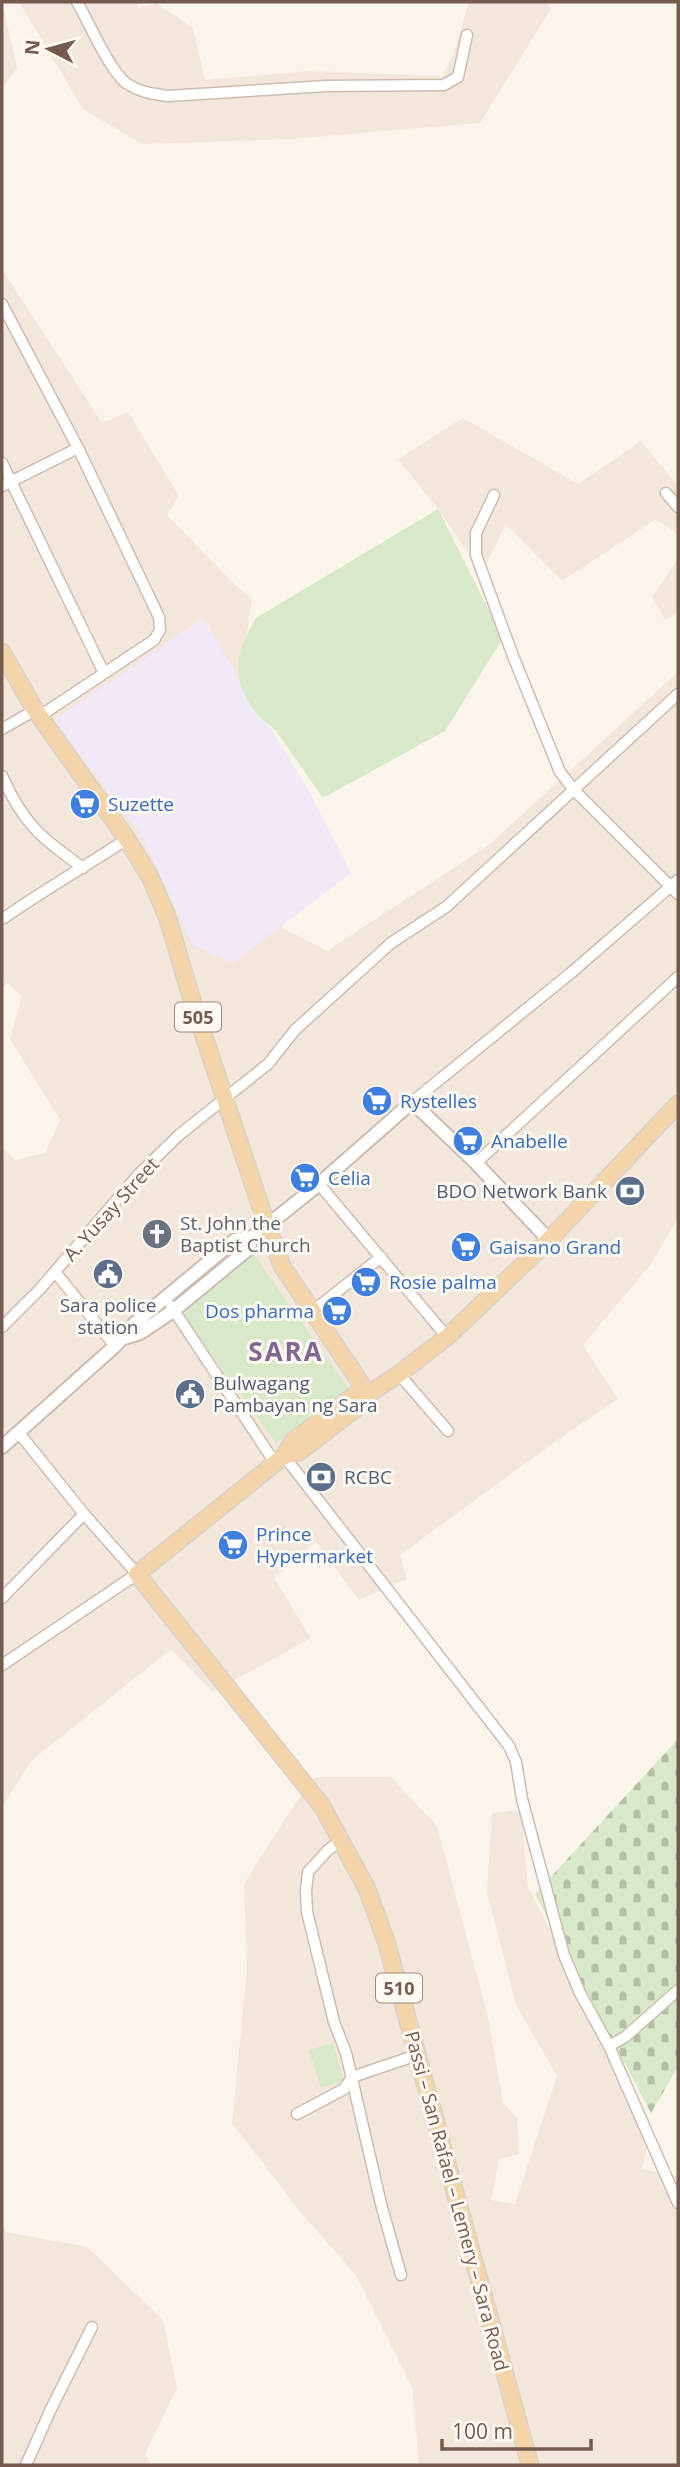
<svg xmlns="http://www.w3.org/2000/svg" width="680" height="2467" viewBox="0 0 680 2467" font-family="'Open Sans',sans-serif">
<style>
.residential{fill:#f3e6da}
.education{fill:#f1e8f8}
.cemetery{fill:url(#cemetery-stones)}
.park{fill:#d8e9ca}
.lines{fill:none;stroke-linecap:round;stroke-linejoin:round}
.minor-casing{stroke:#cdbcb1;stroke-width:13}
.tertiary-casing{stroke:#cdbcb1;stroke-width:16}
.primary-casing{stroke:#d8d1ce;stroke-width:19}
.minor{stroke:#fff;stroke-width:10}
.tertiary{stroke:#fff;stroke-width:12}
.primary{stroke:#f4d5a9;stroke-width:16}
.labels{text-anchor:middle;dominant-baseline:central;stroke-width:6;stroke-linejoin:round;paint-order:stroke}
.shield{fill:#fef9f2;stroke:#9e8a80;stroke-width:2}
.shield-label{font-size:18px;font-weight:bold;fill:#755b4f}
.shop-label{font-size:19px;fill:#366cbe;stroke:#fef9f2;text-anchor:start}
.service-label{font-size:19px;fill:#4e5e75;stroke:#fef9f2;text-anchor:start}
.street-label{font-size:19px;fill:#755b4f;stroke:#fef9f2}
.worship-label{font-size:19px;fill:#5b616d;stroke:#fef9f2;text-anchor:start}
.district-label{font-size:26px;font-weight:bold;letter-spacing:2px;fill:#816790;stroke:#fef9f2}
</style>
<defs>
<pattern id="cemetery-stones" width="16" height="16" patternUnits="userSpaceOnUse" patternTransform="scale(1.75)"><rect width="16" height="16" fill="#d8e9ca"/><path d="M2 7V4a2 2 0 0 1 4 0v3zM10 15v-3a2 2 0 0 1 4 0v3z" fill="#b4c0a6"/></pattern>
</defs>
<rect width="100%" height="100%" fill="#fbf4eb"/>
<g class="residential">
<path d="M2,2L17,68L2,89Z"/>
<path d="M19,2H136L138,7L157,4L193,28L205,80L309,71L442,76L453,56L469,2H547L551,9L480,123L292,139L142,144L83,109Z"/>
<path d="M2,269L102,423L128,412L179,496L167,515L234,584L252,598L246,640L268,920L327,951L490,844L678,672V1217L651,1264L583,1345L618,1399L556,1441L400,1555L407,1579L359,1600L316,1542L274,1578L311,1638L213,1692L171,1649L32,1760L2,1807V1147L15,1160L45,1153L60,1120L10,1039L22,996L7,983L2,989Z"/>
<path d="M463,418L578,484L641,441L678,486V534L656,519L562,581L506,524L482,573L438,509L398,459Z"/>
<path d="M678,559V612L665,620L652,597Z"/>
<path d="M316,1777H391L437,1826L488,2017L503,2103L517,2118L519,2154L499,2159L491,2200L515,2204L557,2076L516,2005L487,1892L492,1813L521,1810L528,1887L652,2127L642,2169L678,2177V2465H419L412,2387L356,2275L302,2214L232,2123L247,1969L244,1884L294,1805Z"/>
<path d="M2,2223L6,2232L87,2247L163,2320L177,2388L145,2454L152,2465H2Z"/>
</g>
<path class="education" d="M203,618L306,786L351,873L233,963L193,945L142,836L54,720Z"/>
<path class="cemetery" d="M678,1739V2067L651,2113L535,1894Z"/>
<g class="park">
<path d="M438,509L503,638L445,731L323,798C307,776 292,753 276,731C270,724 261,720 256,713C230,678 234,654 256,618Z"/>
<path d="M252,1252L349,1389L276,1443L179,1310Z"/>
<path d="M333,2043L344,2081L321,2088L309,2050Z"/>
</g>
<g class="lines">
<g class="minor-casing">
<g id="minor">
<path d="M77,2C89,22 109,70 126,83C139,92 153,94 168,96L326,86L444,85L458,77L467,35"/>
<path d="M2,304L78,448L159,617L160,630L154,640L40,716"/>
<path d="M2,463L104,673"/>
<path d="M2,486L78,448"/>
<path d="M666,493L678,507"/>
<path d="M494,495L476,533V555L513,656L560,772L574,790L678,894"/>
<path d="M2,729L35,710"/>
<path d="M2,776C24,825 41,837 83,868"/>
<path d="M4,918C44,890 86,866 127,839"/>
<path d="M412,1102L572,972L678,880"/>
<path d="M476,1163L678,977"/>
<path d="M319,1184L447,1337"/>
<path d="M55,1272L115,1346"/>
<path d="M171,1306L275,1463"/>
<path d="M313,1311L381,1257"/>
<path d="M2,1327L40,1289L139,1174L179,1135L268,1064L295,1030L391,943L446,907L678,694"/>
<path d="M399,1374L448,1431"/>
<path d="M284,1456L509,1746L516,1762L522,1799L564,1955L580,1993L609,2046L678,2203"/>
<path d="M2,1598L84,1514"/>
<path d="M2,1665L137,1574L84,1514L19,1433"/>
<path d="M342,1840L328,1850L308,1872L306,1891L307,1912L334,2022L346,2053L381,2204L401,2275"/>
<path d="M609,2046L625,2037L678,1990"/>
<path d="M297,2114L344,2089L352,2077L417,2055"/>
<path d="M26,2465L50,2411L92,2327"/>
</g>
</g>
<g class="tertiary-casing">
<g id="tertiary">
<path d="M124,1338L140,1333L173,1311L247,1250L253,1237L319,1184L412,1102L476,1163L549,1240"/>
<path d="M2,1447L115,1346L135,1323L235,1240L253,1237"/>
</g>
</g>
<g class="primary-casing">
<g id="primary">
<path d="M2,652L35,710L127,839L150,877L167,916L193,1003L267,1226L282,1266L364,1388L370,1393"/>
<path d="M364,1388L293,1441L284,1456L137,1574L322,1806L367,1889L386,1941L530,2465"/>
<path d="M284,1456L299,1452L358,1407L370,1393L399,1374L447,1337L549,1240L678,1104"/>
</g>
</g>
<use href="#minor" class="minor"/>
<use href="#tertiary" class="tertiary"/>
<use href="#primary" class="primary"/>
</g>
<defs>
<g id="supermarket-disc" transform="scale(1.575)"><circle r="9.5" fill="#3f7fe0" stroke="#fef9f2"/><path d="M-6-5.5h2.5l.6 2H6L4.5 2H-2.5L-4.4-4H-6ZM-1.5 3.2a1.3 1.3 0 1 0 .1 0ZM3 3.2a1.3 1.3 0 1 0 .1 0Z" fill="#fff"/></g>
<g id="bank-disc" transform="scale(1.575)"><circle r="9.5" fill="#5c6f8a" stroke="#fef9f2"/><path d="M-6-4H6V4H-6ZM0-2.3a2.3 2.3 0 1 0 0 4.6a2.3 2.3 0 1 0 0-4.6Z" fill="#fff"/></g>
<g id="church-disc" transform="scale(1.575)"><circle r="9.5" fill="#6b7280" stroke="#fef9f2"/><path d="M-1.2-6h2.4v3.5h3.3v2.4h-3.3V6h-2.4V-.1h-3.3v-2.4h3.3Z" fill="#fff"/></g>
<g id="civic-disc" transform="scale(1.575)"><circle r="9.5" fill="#5c6f8a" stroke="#fef9f2"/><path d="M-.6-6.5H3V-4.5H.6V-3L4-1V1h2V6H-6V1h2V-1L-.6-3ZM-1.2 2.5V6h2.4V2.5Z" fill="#fff"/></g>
</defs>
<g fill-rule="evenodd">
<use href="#supermarket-disc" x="85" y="804"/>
<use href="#supermarket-disc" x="377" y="1101"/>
<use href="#supermarket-disc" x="468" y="1141"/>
<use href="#supermarket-disc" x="305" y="1178"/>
<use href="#bank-disc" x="630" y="1191"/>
<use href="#church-disc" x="157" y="1234"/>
<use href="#supermarket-disc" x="466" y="1247"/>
<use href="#civic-disc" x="108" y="1274"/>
<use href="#supermarket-disc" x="366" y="1282"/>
<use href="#supermarket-disc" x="337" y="1311"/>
<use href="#civic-disc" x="190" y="1394"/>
<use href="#bank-disc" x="321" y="1477"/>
<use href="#supermarket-disc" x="233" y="1545"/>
</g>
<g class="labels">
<g class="shield">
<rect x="175" y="1002.5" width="46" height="29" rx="5"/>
<rect x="376" y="1973.5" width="46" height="29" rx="5"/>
</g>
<g class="shield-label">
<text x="198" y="1017">505</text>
<text x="399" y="1988">510</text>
</g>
<g class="shop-label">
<text x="108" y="804">Suzette</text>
<text x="400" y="1101">Rystelles</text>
<text x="491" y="1141">Anabelle</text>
<text x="328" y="1178">Celia</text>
<text x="489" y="1247">Gaisano Grand</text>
<text x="389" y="1282">Rosie palma</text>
<text x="314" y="1311" text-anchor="end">Dos pharma</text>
<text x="256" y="1534">Prince<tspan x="256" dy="22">Hypermarket</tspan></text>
</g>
<g class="service-label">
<text x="607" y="1191" text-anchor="end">BDO Network Bank</text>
<text x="108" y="1305" text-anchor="middle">Sara police<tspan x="108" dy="22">station</tspan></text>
<text x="213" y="1383">Bulwagang<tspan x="213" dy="22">Pambayan ng Sara</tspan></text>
<text x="344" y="1477">RCBC</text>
</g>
<g class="street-label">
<text transform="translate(111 1209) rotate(-48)">A. Yusay Street</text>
<text transform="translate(457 2201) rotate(75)">Passi – San Rafael – Lemery – Sara Road</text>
</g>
<g class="worship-label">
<text x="180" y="1223">St. John the<tspan x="180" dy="22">Baptist Church</tspan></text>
</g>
<g class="district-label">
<text x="286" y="1351">SARA</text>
</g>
</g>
<rect width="680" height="2467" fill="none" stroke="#755b4f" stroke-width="7"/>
<g transform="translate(49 49) rotate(276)" stroke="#fef9f2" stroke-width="5" paint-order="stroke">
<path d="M0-5L12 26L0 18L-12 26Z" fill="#755b4f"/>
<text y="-10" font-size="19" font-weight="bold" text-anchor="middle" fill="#755b4f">N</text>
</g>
<path d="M442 2439v10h149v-10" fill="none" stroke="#755b4f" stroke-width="3.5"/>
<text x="452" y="2439" font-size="21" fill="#755b4f" stroke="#fef9f2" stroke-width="5" paint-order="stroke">100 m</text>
</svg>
